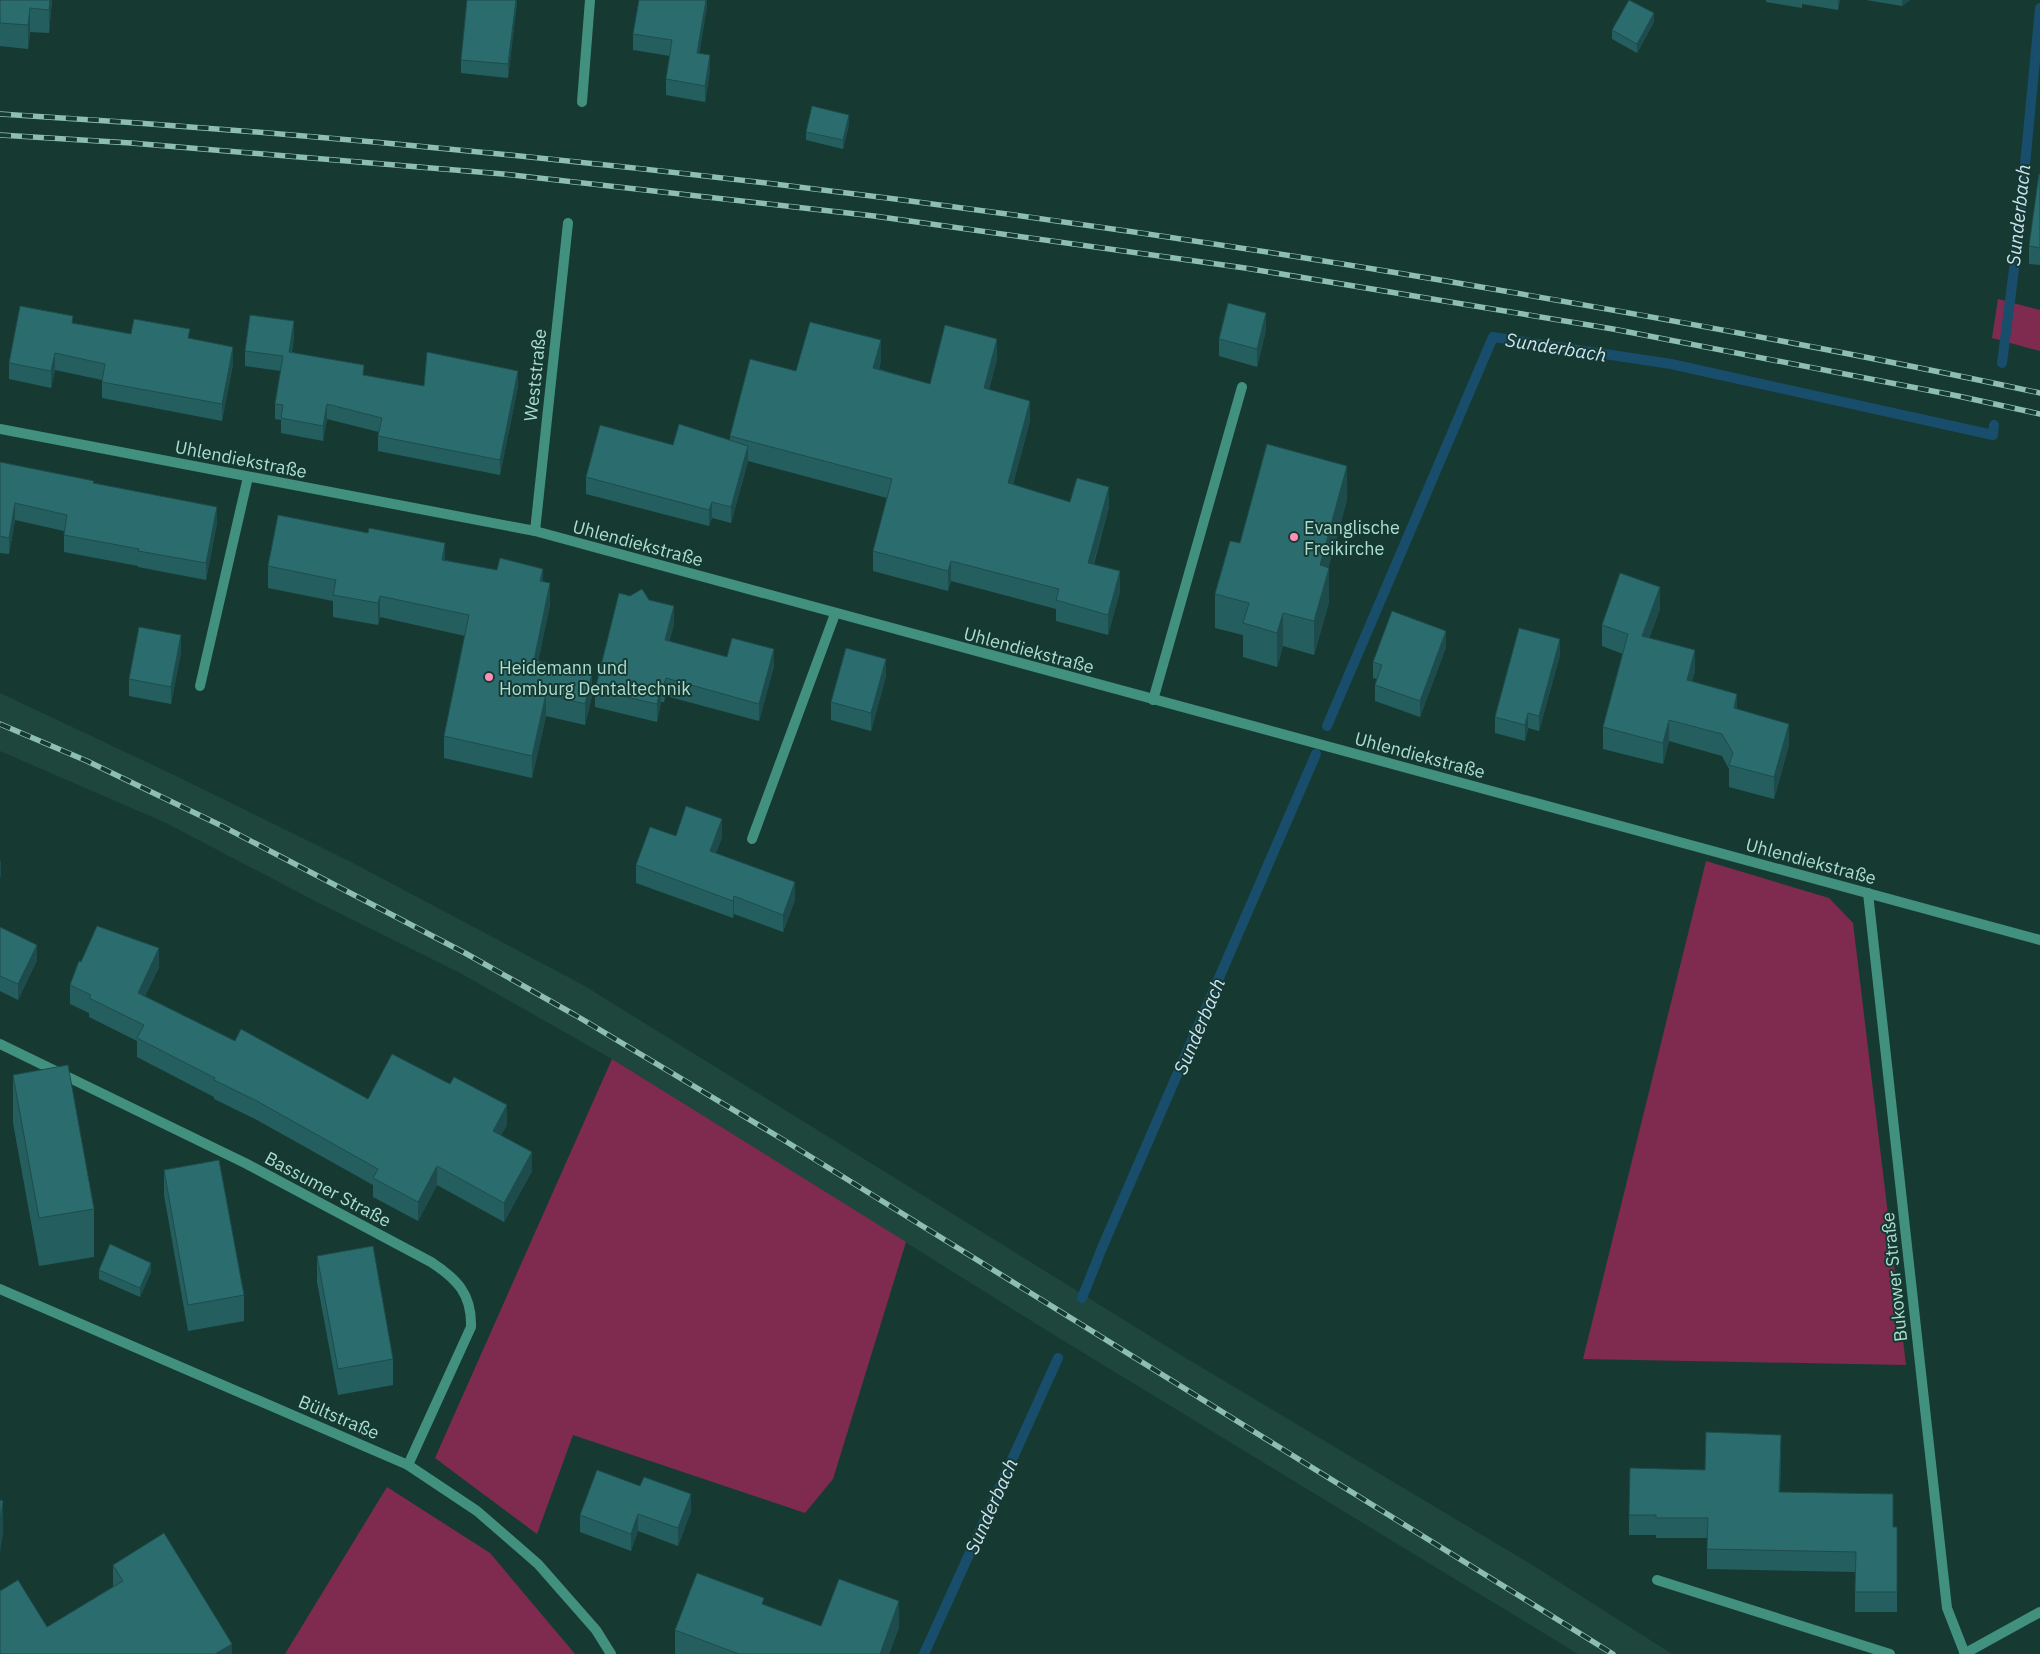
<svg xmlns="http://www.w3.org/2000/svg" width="2040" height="1654" viewBox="0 0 2040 1654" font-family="'IBM Plex Sans',sans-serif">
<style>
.built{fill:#1e463d}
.green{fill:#7f2b50}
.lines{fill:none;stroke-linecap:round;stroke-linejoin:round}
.stream{stroke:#184e6b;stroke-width:10}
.service{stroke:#42917f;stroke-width:10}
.minor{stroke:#42917f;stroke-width:10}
.rail-casing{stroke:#8ebdb1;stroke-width:5.5}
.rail{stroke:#163a32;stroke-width:4;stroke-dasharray:11;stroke-linecap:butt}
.wall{fill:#255e5f}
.shaded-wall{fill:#1e4c4d}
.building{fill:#2b6d6e;stroke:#1e4c4d}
.poi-dot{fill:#ff8eb9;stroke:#163a32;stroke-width:2}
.labels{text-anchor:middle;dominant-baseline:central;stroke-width:4;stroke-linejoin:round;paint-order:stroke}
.street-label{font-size:18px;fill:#acded1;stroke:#163a32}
.poi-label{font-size:18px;fill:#acded1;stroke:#163a32;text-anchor:start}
.water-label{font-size:19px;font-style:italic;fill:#cde3f2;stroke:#163a32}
</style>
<rect width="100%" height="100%" fill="#163a32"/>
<path class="built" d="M0,693L174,775L351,862L583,985L1179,1354L1534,1566L1672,1654H1578L1059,1338L612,1059L462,974L313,900L166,823L0,751Z"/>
<g class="green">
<path d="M1998,299L2040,310V351L1992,338Z"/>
<path d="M1706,861L1829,898L1853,923L1906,1365L1583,1359Z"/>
<path d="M612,1059L906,1242L833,1479L805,1513L573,1435L537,1534L435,1458Z"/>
<path d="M387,1487L490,1553L575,1654H285Z"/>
</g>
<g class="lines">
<g class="stream">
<path d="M2002,363L2018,238L2040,8"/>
<path d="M1327,726L1493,337L1671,364L1993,435L1994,425"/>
<path d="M1082,1298L1102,1248L1316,754"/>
<path d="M924,1654L1058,1358"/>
</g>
<g class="service">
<path d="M200,686L248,477"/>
<path d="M1153,700L1242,387"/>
<path d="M752,839L835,614"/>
<path d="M1657,1580L1890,1654"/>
</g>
<g class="minor">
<path d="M582,102L590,0"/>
<path d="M0,429L535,531L2040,940"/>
<path d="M535,531L568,223"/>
<path d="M1868,893L1947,1608L1965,1654"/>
<path d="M0,1044L247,1164L431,1262C457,1279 472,1294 471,1327L408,1465"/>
<path d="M0,1289L408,1465L477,1511L538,1564L596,1630L611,1654"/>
<path d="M1964,1654L2040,1612"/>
</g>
<g class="rail-casing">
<g id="rail">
<path d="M0,114C482,143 963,200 1440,280C1640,314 1841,350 2040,393"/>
<path d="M0,135L131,143L503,174L874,216L1245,268L1613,329L1958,396L2040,414"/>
<path d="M0,724L87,761L222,826L465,953L575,1015L782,1139L1613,1654"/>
</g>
</g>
<use href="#rail" class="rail"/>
</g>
<g class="wall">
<path d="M0,0H52L49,33L30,32L28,49L0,46Z"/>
<path d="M517,0L508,78L461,73V60Z"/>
<path d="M707,0V6L699,53L710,71L705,102L666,95V79L670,56L633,50V34Z"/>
<path d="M1766,0H1840L1838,10L1802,4V8L1766,2Z"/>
<path d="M1866,0H1910L1902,6Z"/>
<path d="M1654,22L1637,53L1612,39V30Z"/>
<path d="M849,124L843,149L806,140V132Z"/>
<path d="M2040,174V265L2029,264V246Z"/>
<path d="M73,323L131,334L190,339L233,364L222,421L102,398V380L55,370L51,388L9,379V363Z"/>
<path d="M1266,330L1257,367L1219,356V339Z"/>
<path d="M294,336L292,352L364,375L424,386H518L500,475L378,451V436L379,432L327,419L323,441L281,433V420L275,419V404L281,371L245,366V351Z"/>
<path d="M997,359L989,389L1030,421L1013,484L1070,502L1109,507L1094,564L1120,591L1108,635L1056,621V609L951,581L948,591L873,571V551L887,498L748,461L731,523L712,518L709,526L586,494V477L673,445L730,440V436L796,371L881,360L879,369L930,384Z"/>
<path d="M0,462L94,483L217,523L206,580L138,567V566L64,552V531L15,520L9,554L0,553Z"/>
<path d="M1347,500L1328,568L1329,602L1314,655L1283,646L1277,667L1243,657V635L1215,628V594L1240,543Z"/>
<path d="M445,560L543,581L550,605L538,661L592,696L585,725L546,716L532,778L444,758V736L465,636L380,617L378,625L333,617V601L268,588V566Z"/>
<path d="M649,600L674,624L669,642L727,657L774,666L759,721L666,696L664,702H661L657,722L595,707V690Z"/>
<path d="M1660,609L1649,638L1695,671L1692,681L1737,709L1789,745L1774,799L1729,787V769L1722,756L1669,741L1663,764L1603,749V727L1623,654L1602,646V625Z"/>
<path d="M1446,647L1420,717L1375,701V685L1377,679L1373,678V662Z"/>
<path d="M181,652L171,704L129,696V679Z"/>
<path d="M1560,655L1539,731L1528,728L1525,741L1495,733V717Z"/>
<path d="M886,676L871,731L831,720V702Z"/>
<path d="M676,836L722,837L716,853L795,900L783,932L734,914L733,918L636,883V865Z"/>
<path d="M0,927L37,960L18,1000L0,991Z"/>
<path d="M81,962L159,967L145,996L235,1041L368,1099L507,1125L501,1135L532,1171L504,1222L437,1185L418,1221L373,1197V1185L257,1120L214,1099V1097L137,1057V1041L89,1017V1013L70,1004V985Z"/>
<path d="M13,1075L94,1209V1257L39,1266L13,1123Z"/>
<path d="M164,1170L244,1295V1321L188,1331L164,1195Z"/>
<path d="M317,1256L393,1359V1385L338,1395L317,1282Z"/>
<path d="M99,1270L151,1272L140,1297L99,1279Z"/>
<path d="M1781,1454L1780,1492L1893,1527H1897V1612H1855V1572L1707,1569V1538H1656V1535H1629V1515L1705,1470Z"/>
<path d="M691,1511L678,1546L638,1531L631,1551L580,1532V1515Z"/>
<path d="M113,1565L232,1654L47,1627L113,1587Z"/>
<path d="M764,1605L821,1626L899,1627L889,1654H675V1630Z"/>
</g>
<g class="shaded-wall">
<path d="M50,0H52L49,33V10Z"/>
<path d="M516,0H517V4L508,78V64Z"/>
<path d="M706,0H707V6L697,69V53Z"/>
<path d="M1838,0H1840L1838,10Z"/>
<path d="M1902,0H1910L1902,6Z"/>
<path d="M30,8V32L28,49V25Z"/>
<path d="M1654,13V22L1637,53V44Z"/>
<path d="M710,55V71L705,102V86Z"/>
<path d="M849,115V124L843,149V140Z"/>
<path d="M1266,313V330L1257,367V349Z"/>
<path d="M294,321V336L289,367V352Z"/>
<path d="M997,339V359L984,408V388Z"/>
<path d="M881,340V360L873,388V368Z"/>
<path d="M233,347V364L222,421V404Z"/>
<path d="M55,353V370L51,388V371Z"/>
<path d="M518,371V386L500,475V460Z"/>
<path d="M1030,401V421L1008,503V483Z"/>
<path d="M327,404V419L323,441V426Z"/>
<path d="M748,446V462L731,523V507Z"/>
<path d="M1347,466V500L1320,599V565Z"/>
<path d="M1109,487V507L1088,583V563Z"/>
<path d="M712,502V518L709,526V510Z"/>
<path d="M15,503V520L9,554V538Z"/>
<path d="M217,507V523L206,580V563Z"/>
<path d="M445,543V564L442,560Z"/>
<path d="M951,561V581L948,591V571Z"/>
<path d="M1329,568V602L1314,655V621Z"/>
<path d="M543,569V590L540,581Z"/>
<path d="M1120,571V591L1108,635V615Z"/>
<path d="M550,583V605L534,682V660Z"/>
<path d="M1660,587V609L1642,658V636Z"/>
<path d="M380,596V617L378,625V603Z"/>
<path d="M674,606V624L665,658V640Z"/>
<path d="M1283,613V646L1277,667V633Z"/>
<path d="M1446,631V647L1420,717V701Z"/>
<path d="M181,635V652L171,704V687Z"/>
<path d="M1560,639V655L1539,731V716Z"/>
<path d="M774,649V666L759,721V704Z"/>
<path d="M1695,650V671L1687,701V680Z"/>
<path d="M886,659V676L871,731V713Z"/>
<path d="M592,674V696L585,725V704Z"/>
<path d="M666,678V696L664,702V685Z"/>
<path d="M661,685V702L657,722V704Z"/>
<path d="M546,694V716L532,778V756Z"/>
<path d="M1737,694V716L1734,708Z"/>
<path d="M1528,713V728L1525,741V725Z"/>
<path d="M1669,720V741L1663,764V743Z"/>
<path d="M1789,724V745L1774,799V777Z"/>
<path d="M722,819V837L710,868V851Z"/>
<path d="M1,860V876L0,878V862Z"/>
<path d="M795,882V900L783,932V915Z"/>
<path d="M734,896V914L733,918V901Z"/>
<path d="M37,945V960L18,1000V984Z"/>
<path d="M159,948V967L138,1012V993Z"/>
<path d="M507,1105V1125L493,1150V1131Z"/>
<path d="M532,1152V1171L504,1222V1203Z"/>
<path d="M437,1166V1185L418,1221V1202Z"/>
<path d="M151,1263V1272L140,1297V1288Z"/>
<path d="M1781,1435V1454L1779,1512V1492Z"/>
<path d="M691,1494V1511L678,1546V1528Z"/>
<path d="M3,1501V1534L0,1553V1520Z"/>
<path d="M638,1514V1531L631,1551V1534Z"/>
<path d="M899,1601V1627L889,1654H880Z"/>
<path d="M232,1644V1654H215Z"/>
</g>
<g class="building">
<path d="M0,0H50L49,10L30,8L28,25L0,23Z"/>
<path d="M467,0H516L508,64L461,60Z"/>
<path d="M639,0H706L697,53L710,55L705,86L666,79L672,40L633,34Z"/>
<path d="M1629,0L1654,13L1637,44L1612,30Z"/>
<path d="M812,106L849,115L843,140L806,132Z"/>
<path d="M2039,174H2040V248L2029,246Z"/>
<path d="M1228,303L1266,313L1257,349L1219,339Z"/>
<path d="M20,306L73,316L72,323L131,334L134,319L190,329L188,338L233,347L222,404L102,382L105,364L55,353L51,371L9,363Z"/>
<path d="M250,315L294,321L289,352L364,365L363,375L424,386L427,352L518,371L500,460L378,436L382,418L327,404L323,426L281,418L283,405L275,404L283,356L245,351Z"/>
<path d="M810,322L881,340L873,368L930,384L945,325L997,339L984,388L1030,401L1008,483L1070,502L1077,478L1109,487L1088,563L1120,571L1108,615L1056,600L1059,589L951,561L948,571L873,551L892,479L730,436L750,359L796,371Z"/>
<path d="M679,424L748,446L731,507L712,502L709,510L586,477L600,425L673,445Z"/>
<path d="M1267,444L1347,466L1320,565L1329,568L1314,621L1283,613L1277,633L1243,623L1249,603L1215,594L1230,541L1240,543Z"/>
<path d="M0,462L94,481L93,483L217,507L206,563L138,551L139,549L64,535L67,515L15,503L9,538L0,536Z"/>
<path d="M278,515L368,533L369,528L445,543L442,560L497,570L500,558L543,569L540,581L550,583L534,660L592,674L585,704L546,694L532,756L444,736L469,615L380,596L378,603L333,595L336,580L268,566Z"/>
<path d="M1620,573L1660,587L1642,636L1695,650L1687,680L1737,694L1734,708L1789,724L1774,777L1729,765L1733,753L1722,734L1669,720L1663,743L1603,727L1628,634L1602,625Z"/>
<path d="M642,589L649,600L674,606L665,640L727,657L732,638L774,649L759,704L666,678L664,685H661L657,704L595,690L619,593L630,596Z"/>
<path d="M1392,611L1446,631L1420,701L1375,685L1382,665L1373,662Z"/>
<path d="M139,627L181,635L171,687L129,679Z"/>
<path d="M1519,628L1560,639L1539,716L1528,713L1525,725L1495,717Z"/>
<path d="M846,648L886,659L871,713L831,702Z"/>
<path d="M686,806L722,819L710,851L795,882L783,915L734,896L733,901L636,865L650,827L676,836Z"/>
<path d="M97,926L159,948L138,993L235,1041L241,1029L368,1099L392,1054L450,1084L454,1077L507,1105L493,1131L532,1152L504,1203L437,1166L418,1202L373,1178L378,1169L257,1101L214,1080L215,1078L137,1038L144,1025L89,998L91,995L70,985L79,961L81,962Z"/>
<path d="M0,927L37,945L18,984L0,976Z"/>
<path d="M68,1065L94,1209L39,1218L13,1075Z"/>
<path d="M219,1160L244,1295L188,1305L164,1170Z"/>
<path d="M110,1244L151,1263L140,1288L99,1270Z"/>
<path d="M373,1246L393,1359L338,1369L317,1256Z"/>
<path d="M1706,1432L1781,1435L1779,1492L1893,1494V1527H1897V1592H1855L1856,1552L1707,1549L1708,1518H1656V1515H1629L1630,1468L1705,1470Z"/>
<path d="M597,1470L640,1486L644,1477L691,1494L678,1528L638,1514L631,1534L580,1515Z"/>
<path d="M0,1500L3,1501L0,1520Z"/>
<path d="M164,1533L232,1644L215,1654H0V1591L18,1580L47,1627L123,1581L113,1565Z"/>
<path d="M697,1573L764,1598L762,1604L821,1626L839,1579L899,1601L880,1654H739L675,1630Z"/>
</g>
<g class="poi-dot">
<circle cx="1294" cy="537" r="5"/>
<circle cx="489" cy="677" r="5"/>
</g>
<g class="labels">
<g class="street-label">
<text transform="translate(535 375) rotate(-84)">Weststraße</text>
<text transform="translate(241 459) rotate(11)">Uhlendiekstraße</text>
<text transform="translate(638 543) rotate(15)">Uhlendiekstraße</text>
<text transform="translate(1029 650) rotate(15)">Uhlendiekstraße</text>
<text transform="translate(1420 755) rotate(15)">Uhlendiekstraße</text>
<text transform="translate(1811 861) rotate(15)">Uhlendiekstraße</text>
<text transform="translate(328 1189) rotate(28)">Bassumer Straße</text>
<text transform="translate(1894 1277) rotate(-96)">Bukower Straße</text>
<text transform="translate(339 1417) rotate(23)">Bültstraße</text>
</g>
<g class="poi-label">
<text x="1304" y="527">Evanglische<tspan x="1304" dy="21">Freikirche</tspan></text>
<text x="499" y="667">Heidemann und<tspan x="499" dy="21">Homburg Dentaltechnik</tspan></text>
</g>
<g class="water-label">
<text transform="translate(2018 215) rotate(-84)">Sunderbach</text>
<text transform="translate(1556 347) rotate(9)">Sunderbach</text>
<text transform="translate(1199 1026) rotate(-67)">Sunderbach</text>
<text transform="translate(991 1506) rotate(-66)">Sunderbach</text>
</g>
</g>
</svg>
